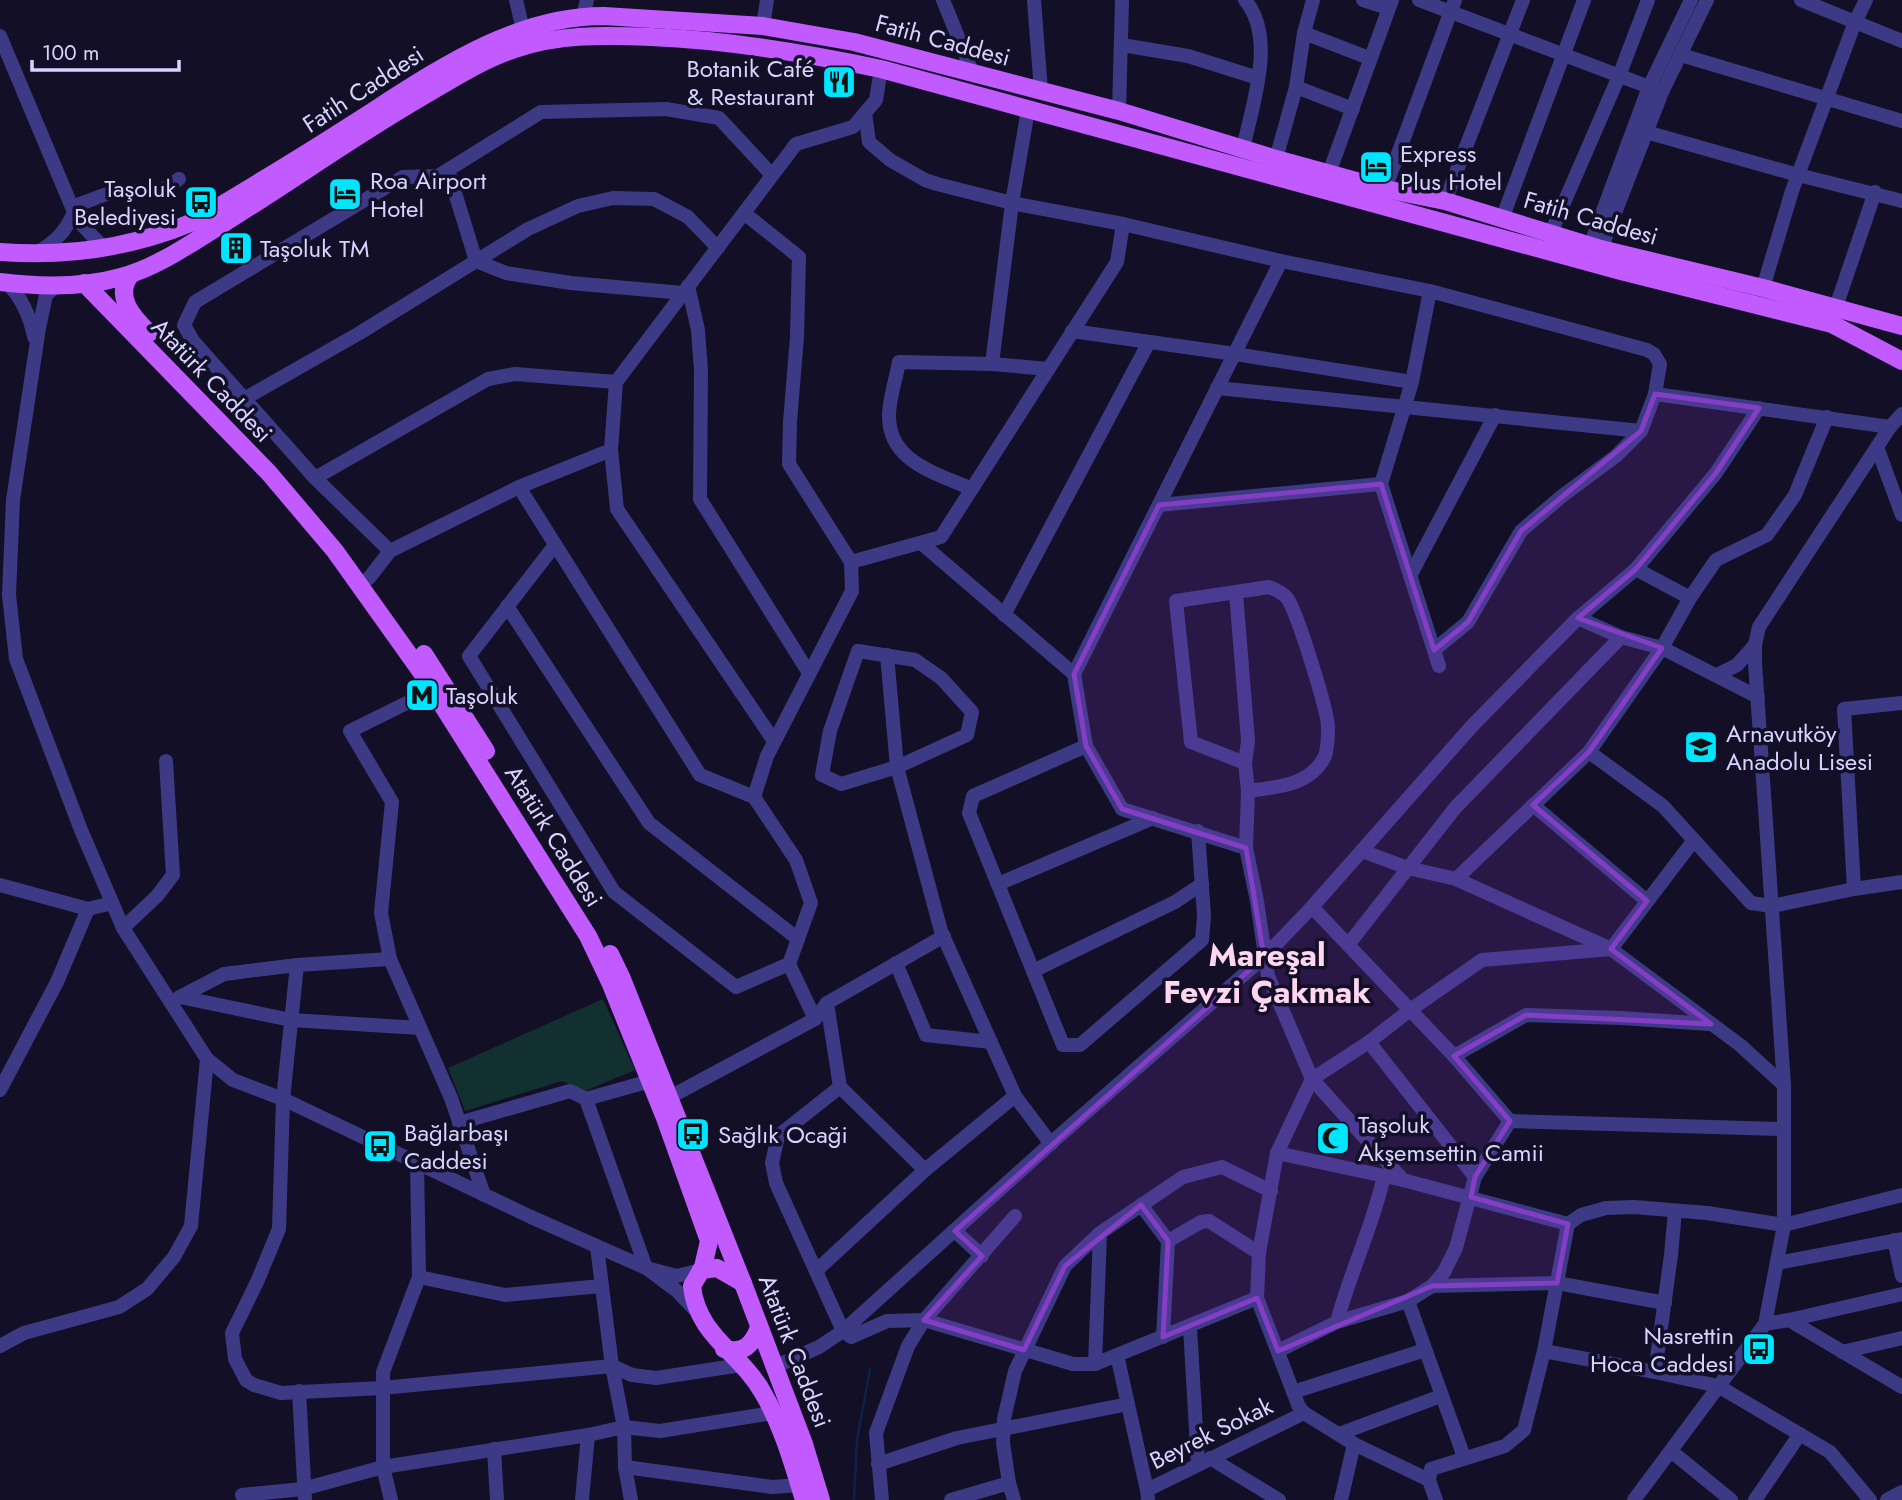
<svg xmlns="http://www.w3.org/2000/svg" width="1902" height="1500" viewBox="0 0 1902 1500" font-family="Jost,sans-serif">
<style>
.green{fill:#12302f}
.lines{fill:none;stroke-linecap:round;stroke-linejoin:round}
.stream{stroke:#0c2248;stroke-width:2.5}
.minor{stroke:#3d3a85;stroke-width:14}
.major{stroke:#c25bff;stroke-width:18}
.marked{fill:#843dc5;fill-opacity:0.2;stroke:#843dc5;stroke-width:5;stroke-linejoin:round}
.labels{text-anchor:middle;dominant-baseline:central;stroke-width:7;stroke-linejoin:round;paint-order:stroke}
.street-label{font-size:24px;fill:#d9d4ff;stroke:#130f26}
.poi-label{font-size:24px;fill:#d9d4ff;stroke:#130f26;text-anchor:start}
.district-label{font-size:32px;font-weight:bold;fill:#ffd6f0;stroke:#130f26}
</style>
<rect width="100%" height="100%" fill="#130f26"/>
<path class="green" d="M603,999L635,1070L585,1091L562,1081L465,1111L448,1068Z"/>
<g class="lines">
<path class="stream" d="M854,1500L857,1440L870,1369"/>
<g class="minor">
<path d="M516,0L523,30"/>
<path d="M943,0L973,74"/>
<path d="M1034,0L1041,91"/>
<path d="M1363,0L1388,8"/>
<path d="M1419,0L1657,90"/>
<path d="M1801,0L1902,41"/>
<path d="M583,16L587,0"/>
<path d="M763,26L767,0"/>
<path d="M1304,33L1369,58"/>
<path d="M0,36L74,212L81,224L104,248"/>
<path d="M1122,45L1188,56L1258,78"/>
<path d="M1681,55L1902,121"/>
<path d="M1296,87L1353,109"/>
<path d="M1119,111L1122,0"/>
<path d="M865,113L869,142L890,160L925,180L937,184L1012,203L1123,224L1281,261L1430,291L1647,350L1654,354L1660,364L1655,394L1641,431L1616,456L1562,496L1521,531L1468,622L1434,650"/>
<path d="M1646,132L1798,175L1902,201"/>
<path d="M1243,149C1252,105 1277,38 1245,0"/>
<path d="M1276,159L1296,87L1304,33L1313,0"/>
<path d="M448,170L476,261L506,273L571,283L683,293"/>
<path d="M1329,173L1392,0"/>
<path d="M1385,189L1455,0"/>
<path d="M1445,201L1523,0"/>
<path d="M72,207L112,192L163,190L179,179"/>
<path d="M744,213L799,257L797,337L790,422L789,464L851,562"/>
<path d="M1502,219L1584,0"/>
<path d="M1550,235L1619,76L1648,0"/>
<path d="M1590,246L1649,87L1691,0"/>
<path d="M1601,249L1662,92L1707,0"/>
<path d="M36,253C55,242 65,233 74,212"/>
<path d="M7,283C22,298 30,316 34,337"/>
<path d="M57,285L46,295L39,328L13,500L9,595L16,659L81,830L123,928L207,1059L233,1080L283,1099L531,1217L646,1268L677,1276L701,1270"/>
<path d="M688,286L698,330L701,371L700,499L809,673"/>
<path d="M1763,288L1792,191L1855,22L1866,0"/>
<path d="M1836,307L1875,192"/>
<path d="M1072,331L1235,354L1412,382"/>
<path d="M992,364L1012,203L1028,110"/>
<path d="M1217,388L1641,431"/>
<path d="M1655,394L1890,427"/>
<path d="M244,399L358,334L528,229L578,206L613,198L654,199L688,217L718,248"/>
<path d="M1877,447L1902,515"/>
<path d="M611,450L617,509L774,741"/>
<path d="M315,478L488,379L515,374L616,382"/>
<path d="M1381,484L1439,666"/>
<path d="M519,487L700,775L754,797"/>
<path d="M972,489C936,473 889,462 889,416C889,399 896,379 899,362L992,364L1048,369"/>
<path d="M1159,505L1381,484L1412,382L1430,291"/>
<path d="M921,543L1074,674L1086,746L1122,809L1246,848"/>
<path d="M555,545L469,656L614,892L736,987L789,964L811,903L796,860L754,797L767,756L852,591L851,562L941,537L1117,262L1123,224"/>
<path d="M390,551L315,478L193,341L184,325L195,302L403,177L438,176L541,112L666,109L719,118L772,175"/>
<path d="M1636,569L1690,598"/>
<path d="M1410,576L1495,415"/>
<path d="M360,584L369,578L390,551L519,487L611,450L616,382L796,144L853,127L876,100L881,69"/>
<path d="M1236,593L1248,741L1245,763L1248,791L1246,848L1257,901L1268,976L1312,1079L1403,1180"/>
<path d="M507,606L649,823L798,939"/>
<path d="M1004,615L1149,342"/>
<path d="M1578,618L1621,637L1662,648L1758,697"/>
<path d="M858,651L915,660L941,678L972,712L967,735L897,767L841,784L822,775L830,731Z"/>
<path d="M887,655L897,767L941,931L1015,1096L1051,1144"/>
<path d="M1074,674L1281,261"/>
<path d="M1717,675L1737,665L1755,645"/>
<path d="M433,690L350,731L392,802L381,913L390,959L451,1098L484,1195"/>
<path d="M1086,746L973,796L969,813L1063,1045H1080L1202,940L1204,916L1198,831"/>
<path d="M1589,752L1663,806L1751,903L1772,906L1854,889L1902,882"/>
<path d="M1245,763L1191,742L1176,601L1269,587C1276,590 1282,592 1287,598C1297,611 1327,709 1328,726C1328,735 1328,751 1324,758C1309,786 1276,787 1248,791"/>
<path d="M1533,805L1647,901"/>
<path d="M1362,851L1408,868L1456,879L1611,949L1740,1045L1784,1085"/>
<path d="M1456,879L1589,752L1662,648L1690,598L1716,560L1767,535L1795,495L1827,417"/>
<path d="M998,884L1153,818"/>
<path d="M0,885L88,909L112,903"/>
<path d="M1854,889L1844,709L1902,703"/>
<path d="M1312,907L1454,1056L1510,1121"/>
<path d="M123,928L157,896L173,875L166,761"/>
<path d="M1348,945L1455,808L1621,637"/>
<path d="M896,963L926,1035L991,1042"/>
<path d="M789,964L815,1019"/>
<path d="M297,965L283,1099L279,1229L257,1282L232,1333L235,1359L246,1380L254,1385L281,1393L382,1388L612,1366L632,1375L656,1378L741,1365"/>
<path d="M1033,971L1175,902L1202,884"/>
<path d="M180,997L291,1020L420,1028"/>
<path d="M178,998L224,974L297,965L390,959"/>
<path d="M827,1003L840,1087L925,1170"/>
<path d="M1369,1042L1475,1177"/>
<path d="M1454,1056L1526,1015L1621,1018L1709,1024"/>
<path d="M840,1087L778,1136L772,1163L776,1183L843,1331L851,1337L887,1321L924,1320L1073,1364H1095L1257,1298"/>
<path d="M0,1090L57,982L88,909"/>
<path d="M670,1097L815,1019L827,1003L944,936"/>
<path d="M586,1099L646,1268L677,1291L697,1312"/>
<path d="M459,1123L570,1091L586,1099L650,1081"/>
<path d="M1277,1153L1403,1180L1568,1224L1581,1215L1606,1208L1634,1207L1707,1213L1784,1225L1902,1195"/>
<path d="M1141,1205L1168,1241L1163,1337"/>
<path d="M955,1231L982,1256"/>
<path d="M1894,1240L1902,1276"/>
<path d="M1168,1241L1201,1222L1209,1221L1259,1253"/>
<path d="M597,1247L612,1366L624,1427L625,1467L631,1500"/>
<path d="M1778,1263L1902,1239"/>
<path d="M816,1271L925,1170L1015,1096"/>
<path d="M419,1277L505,1295L601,1286"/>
<path d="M1432,1286L1557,1283L1665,1303"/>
<path d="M1408,1301L1464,1457"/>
<path d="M1789,1320L1902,1294"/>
<path d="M1337,1322C1350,1272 1373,1226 1384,1176"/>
<path d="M1765,1324L1789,1320L1902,1387"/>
<path d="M1190,1327L1198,1464"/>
<path d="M0,1346L24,1333L119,1307L147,1289L174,1257L191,1226L207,1059"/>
<path d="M1278,1351L1337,1322L1408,1301L1432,1286L1444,1272L1456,1248L1475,1177L1510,1121L1784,1129"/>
<path d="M1544,1351L1655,1372L1718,1386L1830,1452L1870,1500"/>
<path d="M1842,1352L1902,1338"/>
<path d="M1117,1355L1147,1490"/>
<path d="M1095,1364L1100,1233"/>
<path d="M774,1367L819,1347L843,1331L1059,1136L1264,957L1312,907L1472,726L1578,618L1636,569L1716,473L1759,408"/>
<path d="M1655,1372L1671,1255L1675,1211"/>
<path d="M299,1391L305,1500"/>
<path d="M1293,1392L1425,1350"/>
<path d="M1339,1434L1441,1396"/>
<path d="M494,1449L497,1500"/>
<path d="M1671,1451L1731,1500"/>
<path d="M1210,1458L1279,1500"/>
<path d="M878,1464L957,1438L1128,1404"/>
<path d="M625,1467L772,1487L799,1485"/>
<path d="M1429,1480L1354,1444L1304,1413L1299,1407L1257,1298L1259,1253L1277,1153L1312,1079L1369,1042L1410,1010L1482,960L1611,949L1694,840"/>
<path d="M242,1495L303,1489L383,1467L588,1435L624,1427L660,1431L773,1413"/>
<path d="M391,1500L383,1467V1372L419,1277L417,1163"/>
<path d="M582,1500L588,1435"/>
<path d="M882,1500L876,1433L908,1346L924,1320L1015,1216"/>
<path d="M951,1500L1009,1483"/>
<path d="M1014,1500L1009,1483L1003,1443L1004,1419L1015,1371L1065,1266L1100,1233L1183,1177L1222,1167L1271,1191"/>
<path d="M1148,1500L1147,1490L1304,1413"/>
<path d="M1341,1500L1354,1444"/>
<path d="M1436,1500L1429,1480L1431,1469L1505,1446L1524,1430L1544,1351L1568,1224"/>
<path d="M1634,1500L1765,1324L1784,1225V1085L1755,663V645L1759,627L1890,427L1902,414"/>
<path d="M1755,1500L1800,1434"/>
<path d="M1887,1500L1902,1492"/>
</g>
<g class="major">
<path d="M0,252C67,257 131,248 193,222C245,191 297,160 348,127C426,78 508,16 604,16L763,26L854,42L1119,111L1276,159L1385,189L1445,201L1601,249L1763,288L1902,326"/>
<path d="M131,274C113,296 133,317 149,333"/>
<path d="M0,282C40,287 82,288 121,277C158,267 191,243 224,223C290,182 353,137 420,98C451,80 481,60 515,49C559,34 604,35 651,37C729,40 805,53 881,69L1621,271L1832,324L1902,361"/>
<path d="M84,283L269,473L335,551L422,673L588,936L610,982L665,1118L709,1241L703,1267L692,1286C697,1336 741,1353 763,1393C782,1425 793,1464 804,1500"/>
<path d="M424,654L486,751"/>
<path d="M610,954L622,979L744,1286L804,1444L821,1500"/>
<path d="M701,1270L717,1268L743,1283"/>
<path d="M724,1349C744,1354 752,1345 759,1328"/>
</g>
</g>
<path class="marked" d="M1655,394L1759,408L1716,473L1636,569L1578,618L1662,648L1589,752L1533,805L1647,901L1611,949L1711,1024L1526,1015L1454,1056L1510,1121L1475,1177L1471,1197L1568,1224L1557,1283L1432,1286L1278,1351L1257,1298L1163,1337L1168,1241L1141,1205L1065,1266L1024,1350L924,1320L982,1256L955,1231L1264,957L1246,848L1122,809L1086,746L1074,674L1159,505L1381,484L1434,650L1468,622L1521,531L1641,431Z"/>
<defs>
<g id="restaurant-square" transform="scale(1.75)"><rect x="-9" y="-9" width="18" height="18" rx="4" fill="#00e5ff" stroke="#130f26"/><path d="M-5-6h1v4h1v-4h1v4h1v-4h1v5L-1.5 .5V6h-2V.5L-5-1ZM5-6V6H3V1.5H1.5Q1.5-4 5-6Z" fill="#111"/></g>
<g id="hotel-square" transform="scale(1.75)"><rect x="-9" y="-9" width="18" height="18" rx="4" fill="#00e5ff" stroke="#130f26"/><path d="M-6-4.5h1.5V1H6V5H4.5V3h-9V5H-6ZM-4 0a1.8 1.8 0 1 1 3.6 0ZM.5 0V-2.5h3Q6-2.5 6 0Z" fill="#111"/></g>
<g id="bus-square" transform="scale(1.75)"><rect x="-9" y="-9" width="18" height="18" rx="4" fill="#00e5ff" stroke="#130f26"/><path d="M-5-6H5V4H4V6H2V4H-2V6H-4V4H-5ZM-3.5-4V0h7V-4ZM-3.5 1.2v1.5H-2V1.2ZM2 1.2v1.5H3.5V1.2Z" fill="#111"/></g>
<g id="building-square" transform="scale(1.75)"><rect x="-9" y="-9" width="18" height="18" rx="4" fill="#00e5ff" stroke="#130f26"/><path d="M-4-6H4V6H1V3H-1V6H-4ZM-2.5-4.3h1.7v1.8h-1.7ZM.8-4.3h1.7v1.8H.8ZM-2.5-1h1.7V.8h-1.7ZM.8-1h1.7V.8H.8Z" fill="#111"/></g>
<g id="metro-square" transform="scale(1.75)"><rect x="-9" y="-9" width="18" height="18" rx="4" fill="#00e5ff" stroke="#130f26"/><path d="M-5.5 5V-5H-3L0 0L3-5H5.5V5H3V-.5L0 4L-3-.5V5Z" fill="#111"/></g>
<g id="school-square" transform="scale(1.75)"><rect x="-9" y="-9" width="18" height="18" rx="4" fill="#00e5ff" stroke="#130f26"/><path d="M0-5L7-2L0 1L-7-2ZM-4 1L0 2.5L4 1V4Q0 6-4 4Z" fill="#111"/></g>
<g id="mosque-square" transform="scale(1.75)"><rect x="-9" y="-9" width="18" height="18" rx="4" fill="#00e5ff" stroke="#130f26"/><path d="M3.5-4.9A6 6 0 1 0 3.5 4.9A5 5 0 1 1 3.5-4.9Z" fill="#111"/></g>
</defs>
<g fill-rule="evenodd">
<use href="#restaurant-square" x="839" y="82"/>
<use href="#hotel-square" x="1376" y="167"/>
<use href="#hotel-square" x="345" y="194"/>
<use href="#bus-square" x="201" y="202"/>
<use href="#building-square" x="236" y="248"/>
<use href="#metro-square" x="422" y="695"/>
<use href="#school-square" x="1701" y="747"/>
<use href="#bus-square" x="693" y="1134"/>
<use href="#mosque-square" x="1333" y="1138"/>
<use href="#bus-square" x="380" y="1146"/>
<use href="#bus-square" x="1759" y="1349"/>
</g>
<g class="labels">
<g class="street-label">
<text transform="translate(943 40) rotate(15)">Fatih Caddesi</text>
<text transform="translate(363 89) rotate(-33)">Fatih Caddesi</text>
<text transform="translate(1591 218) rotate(16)">Fatih Caddesi</text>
<text transform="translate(212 380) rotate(46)">Atatürk Caddesi</text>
<text transform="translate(554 836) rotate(58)">Atatürk Caddesi</text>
<text transform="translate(795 1351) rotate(69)">Atatürk Caddesi</text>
<text transform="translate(1211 1433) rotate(-26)">Beyrek Sokak</text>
</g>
<g class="poi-label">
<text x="814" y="68" text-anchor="end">Botanik Café<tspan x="814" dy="28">&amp; Restaurant</tspan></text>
<text x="1400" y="153">Express<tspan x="1400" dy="28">Plus Hotel</tspan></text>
<text x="370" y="180">Roa Airport<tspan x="370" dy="28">Hotel</tspan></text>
<text x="176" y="188" text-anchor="end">Taşoluk<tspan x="176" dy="28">Belediyesi</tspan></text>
<text x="260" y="248">Taşoluk TM</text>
<text x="446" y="695">Taşoluk</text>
<text x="1726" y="733">Arnavutköy<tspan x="1726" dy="28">Anadolu Lisesi</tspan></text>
<text x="1358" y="1124">Taşoluk<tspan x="1358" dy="28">Akşemsettin Camii</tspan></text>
<text x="404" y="1132">Bağlarbaşı<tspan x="404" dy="28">Caddesi</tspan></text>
<text x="718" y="1134">Sağlık Ocaği</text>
<text x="1734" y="1335" text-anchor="end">Nasrettin<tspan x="1734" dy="28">Hoca Caddesi</tspan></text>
</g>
<g class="district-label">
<text x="1267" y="955">Mareşal<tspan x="1267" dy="37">Fevzi Çakmak</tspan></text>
</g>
</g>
<path d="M32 60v10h147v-10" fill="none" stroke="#d9d4ff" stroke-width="3.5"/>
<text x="42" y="60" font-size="21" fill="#d9d4ff" stroke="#130f26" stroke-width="5" paint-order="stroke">100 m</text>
</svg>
